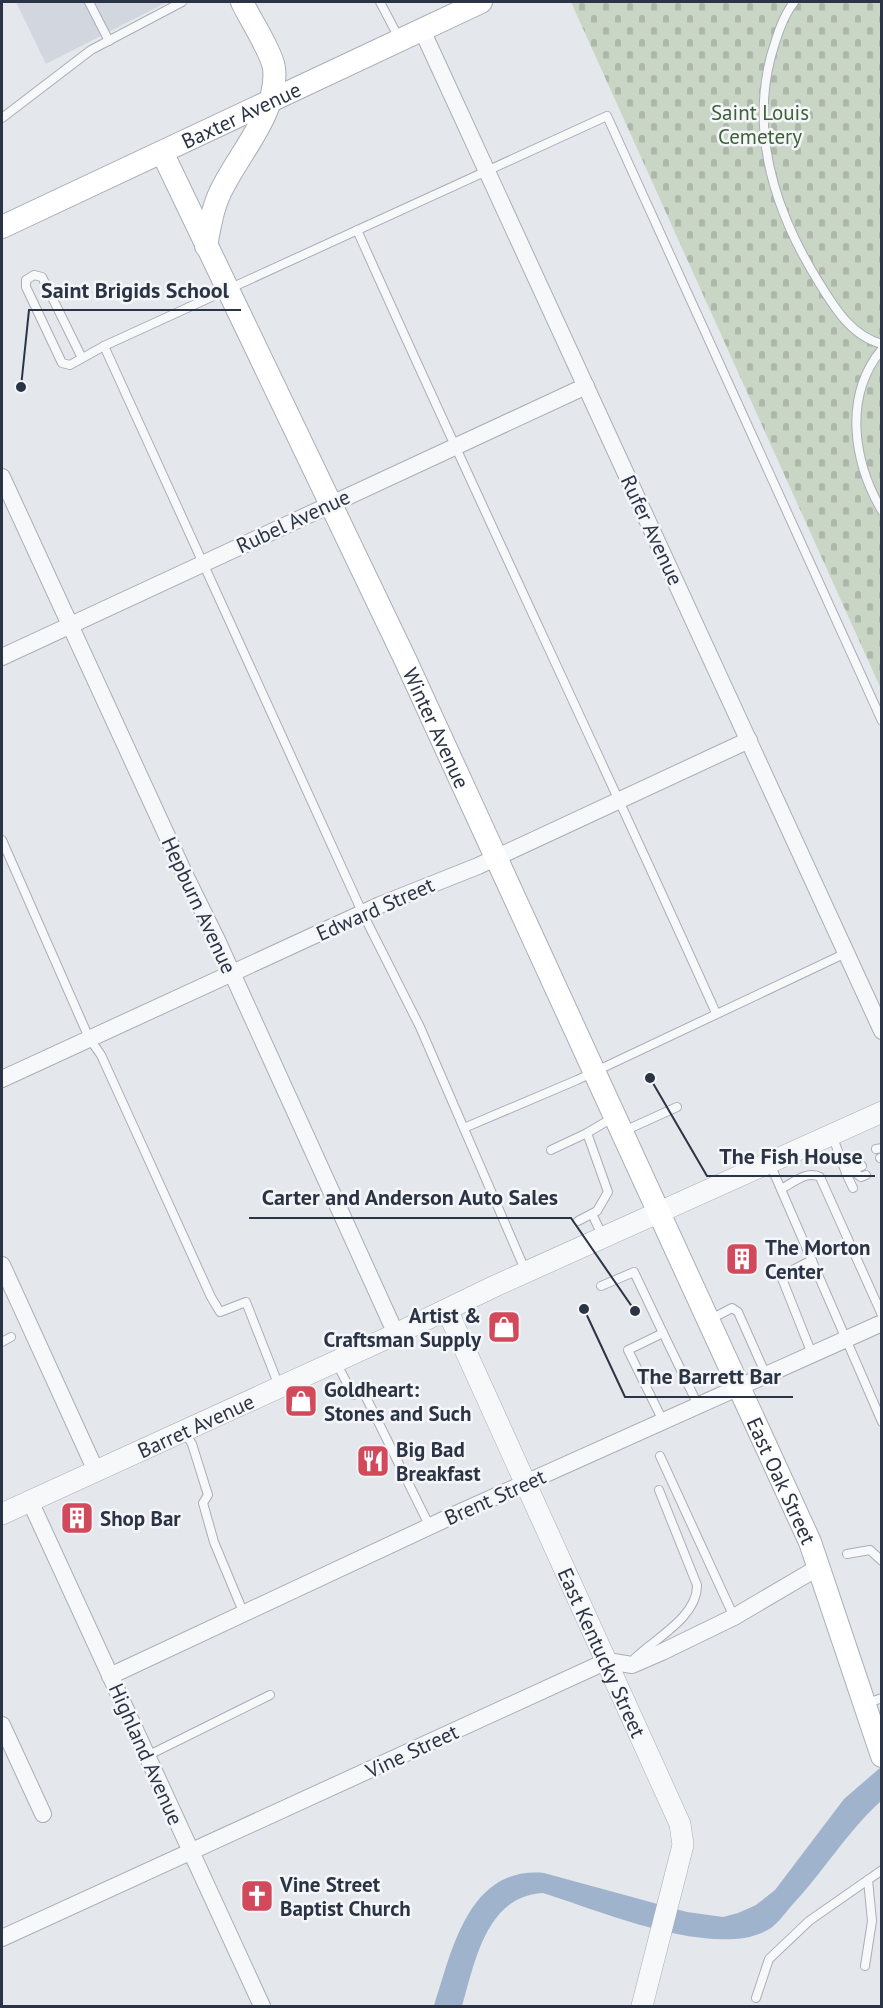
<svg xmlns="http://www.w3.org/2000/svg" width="883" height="2008" viewBox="0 0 883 2008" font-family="'PT Sans',sans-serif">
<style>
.built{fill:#d2d6de}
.cemetery{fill:url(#cemetery-stones)}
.water{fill:#9fb4cc}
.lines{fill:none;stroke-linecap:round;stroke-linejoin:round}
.service-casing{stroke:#a9aeb7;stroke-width:10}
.minor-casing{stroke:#a9aeb7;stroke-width:18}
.tertiary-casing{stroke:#a9aeb7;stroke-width:22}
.secondary-casing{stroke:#a9aeb7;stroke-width:24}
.service{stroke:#f7f8fa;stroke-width:8}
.minor{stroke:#f7f8fa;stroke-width:16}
.tertiary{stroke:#f7f8fa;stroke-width:21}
.secondary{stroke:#fff;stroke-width:22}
.labels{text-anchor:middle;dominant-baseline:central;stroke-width:5;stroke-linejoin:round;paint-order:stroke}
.park-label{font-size:21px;fill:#3f6138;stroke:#f4f6f9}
.street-label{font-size:21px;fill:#2b3445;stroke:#f4f6f9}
.poi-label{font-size:21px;font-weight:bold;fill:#2b3445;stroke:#f4f6f9;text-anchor:start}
.leader{fill:none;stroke:#2b3445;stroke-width:2}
.callout-dot{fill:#2b3445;stroke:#f4f6f9;stroke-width:2}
.callout-label{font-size:22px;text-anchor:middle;font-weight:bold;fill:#2b3445;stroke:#f4f6f9;stroke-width:5;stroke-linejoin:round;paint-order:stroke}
</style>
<defs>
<pattern id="cemetery-stones" width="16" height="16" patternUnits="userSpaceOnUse" patternTransform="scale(1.5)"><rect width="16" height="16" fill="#c9d6c5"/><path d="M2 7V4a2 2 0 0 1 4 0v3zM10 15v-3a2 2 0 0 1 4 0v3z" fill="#adb8ab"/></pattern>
</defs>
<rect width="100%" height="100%" fill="#e4e7ec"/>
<path class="built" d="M16,2H167L46,64Z"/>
<path class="cemetery" d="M571,2H881V689Z"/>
<path class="water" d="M881,1767V1801C846,1833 824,1871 793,1904C786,1912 779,1922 771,1928C719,1962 598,1910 543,1893C486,1896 475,1962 462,2006H434C452,1951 468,1866 544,1873L687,1912L723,1917L738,1913L756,1905L775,1890L844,1799Z"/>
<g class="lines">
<g class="service-casing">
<g id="service">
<path d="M89,2L109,41"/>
<path d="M380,2L400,40"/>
<path d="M794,2C782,18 777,36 771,56C750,136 776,213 818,281C834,307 851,336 882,344"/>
<path d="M2,118L91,50L182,2"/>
<path d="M357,230C474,492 598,751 716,1013"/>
<path d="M882,349C843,396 853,461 882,511"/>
<path d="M82,358L42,277L34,275L26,280V287L62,363L70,365L104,346"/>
<path d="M2,840L89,1038L101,1055L211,1297L220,1312L246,1302L279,1386"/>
<path d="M464,1128L577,1080L846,953"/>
<path d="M624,1131L677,1107"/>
<path d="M832,1135L846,1173L862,1166"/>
<path d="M876,1149L882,1148"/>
<path d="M551,1150L587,1133"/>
<path d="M858,1157L853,1159L852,1170L861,1177L866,1175"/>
<path d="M880,1158L882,1157"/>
<path d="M770,1164L882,1422"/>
<path d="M846,1173L853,1188"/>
<path d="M781,1189C793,1183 807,1170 820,1177L882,1315"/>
<path d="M592,1214L603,1237"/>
<path d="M578,1221L597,1211L608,1192L587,1133L614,1117"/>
<path d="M526,1272L420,1027L363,914L104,346L607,116L882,721"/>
<path d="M601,1286L634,1272L663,1333"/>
<path d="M709,1320L732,1308L738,1312L766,1375"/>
<path d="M2,1342L11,1337"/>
<path d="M812,1354L781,1276L812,1260"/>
<path d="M336,1362L353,1395L362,1389L430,1527"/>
<path d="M663,1421L628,1350L663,1333L698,1405"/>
<path d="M184,1431L192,1444L208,1495L203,1503L214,1542L244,1614"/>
<path d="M660,1456L734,1617"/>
<path d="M847,1554L870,1550L882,1561"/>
<path d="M635,1658C656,1638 698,1616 697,1585L659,1490"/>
<path d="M865,1704L882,1698"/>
<path d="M147,1756L270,1695"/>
<path d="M865,1966L872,1921L868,1880"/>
<path d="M756,1998L769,1959L809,1921L882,1870"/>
</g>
</g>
<g class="minor-casing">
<g id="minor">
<path d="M422,30L882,1031"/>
<path d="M2,477L185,875L217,940L396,1334"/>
<path d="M2,657L586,386"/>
<path d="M2,1079L380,905L478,866L749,740"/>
<path d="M2,1265L96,1471"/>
<path d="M30,1501L262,2006"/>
<path d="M110,1676L454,1515L882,1323"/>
<path d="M2,1725L43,1814"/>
<path d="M2,1938L607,1661L632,1665L662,1652L734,1617L819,1567"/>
</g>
</g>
<g class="tertiary-casing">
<g id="tertiary">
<path id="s1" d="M447,1310L680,1824L683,1845L642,2006"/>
<path id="s2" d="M2,1514L396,1334L495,1286L882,1112"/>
</g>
</g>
<g class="secondary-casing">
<g id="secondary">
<path id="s3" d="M162,152L405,659L810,1542L882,1756"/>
<path id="s4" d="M2,227L481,2"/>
<path d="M206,246C210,225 213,204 224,185C242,150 279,109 274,68C272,53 249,17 242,2"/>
</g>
</g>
<use href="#service" class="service"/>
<use href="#minor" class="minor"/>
<use href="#tertiary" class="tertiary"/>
<use href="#secondary" class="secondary"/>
</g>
<defs>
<g id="building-square" transform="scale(1.725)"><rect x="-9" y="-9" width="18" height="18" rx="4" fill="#d1495b" stroke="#f4f6f9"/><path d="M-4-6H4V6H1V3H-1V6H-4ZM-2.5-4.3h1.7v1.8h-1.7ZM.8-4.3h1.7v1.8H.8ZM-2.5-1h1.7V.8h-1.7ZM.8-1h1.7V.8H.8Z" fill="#fff"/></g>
<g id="shop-square" transform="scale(1.725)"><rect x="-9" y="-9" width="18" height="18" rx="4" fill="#d1495b" stroke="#f4f6f9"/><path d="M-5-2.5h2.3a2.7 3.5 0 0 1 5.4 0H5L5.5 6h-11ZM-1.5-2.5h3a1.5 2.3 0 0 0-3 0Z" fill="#fff"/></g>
<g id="restaurant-square" transform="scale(1.725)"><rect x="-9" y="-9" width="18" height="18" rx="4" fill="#d1495b" stroke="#f4f6f9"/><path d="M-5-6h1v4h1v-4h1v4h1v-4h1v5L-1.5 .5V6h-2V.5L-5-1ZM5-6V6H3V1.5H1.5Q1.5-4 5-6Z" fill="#fff"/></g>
<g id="church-square" transform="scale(1.725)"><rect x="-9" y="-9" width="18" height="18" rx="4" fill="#d1495b" stroke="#f4f6f9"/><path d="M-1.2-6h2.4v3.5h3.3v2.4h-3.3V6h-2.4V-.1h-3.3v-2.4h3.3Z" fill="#fff"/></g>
</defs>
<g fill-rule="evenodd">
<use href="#building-square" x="742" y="1259"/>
<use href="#shop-square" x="504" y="1327"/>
<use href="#shop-square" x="301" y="1401"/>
<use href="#restaurant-square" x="373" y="1461"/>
<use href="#building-square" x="77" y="1518"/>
<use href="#church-square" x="257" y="1896"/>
</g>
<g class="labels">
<g class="park-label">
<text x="760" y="112">Saint Louis<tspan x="760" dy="24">Cemetery</tspan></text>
</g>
<g class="street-label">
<text stroke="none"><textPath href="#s4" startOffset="264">Baxter Avenue</textPath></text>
<text transform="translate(293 521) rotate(-25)">Rubel Avenue</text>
<text transform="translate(652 530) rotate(65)">Rufer Avenue</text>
<text stroke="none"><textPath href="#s3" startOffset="638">Winter Avenue</textPath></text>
<text transform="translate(199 905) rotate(65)">Hepburn Avenue</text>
<text transform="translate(375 909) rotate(-24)">Edward Street</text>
<text stroke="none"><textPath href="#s2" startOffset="213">Barret Avenue</textPath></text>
<text stroke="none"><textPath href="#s3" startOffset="1466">East Oak Street</textPath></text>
<text transform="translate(495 1497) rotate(-24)">Brent Street</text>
<text stroke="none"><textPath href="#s1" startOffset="376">East Kentucky Street</textPath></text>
<text transform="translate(412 1751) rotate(-25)">Vine Street</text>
<text transform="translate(146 1754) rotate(66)">Highland Avenue</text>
</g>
<g class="poi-label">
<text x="765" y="1247">The Morton<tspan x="765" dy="24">Center</tspan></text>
<text x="481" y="1315" text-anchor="end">Artist &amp;<tspan x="481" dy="24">Craftsman Supply</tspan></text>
<text x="324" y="1389">Goldheart:<tspan x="324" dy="24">Stones and Such</tspan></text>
<text x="396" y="1449">Big Bad<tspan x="396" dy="24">Breakfast</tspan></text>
<text x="100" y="1518">Shop Bar</text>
<text x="280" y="1884">Vine Street<tspan x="280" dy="24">Baptist Church</tspan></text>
</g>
</g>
<path class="leader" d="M21 387L29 310H241M650 1078L707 1176H875M635 1311L571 1218H249M584 1309L625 1397H793"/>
<g class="callout-dot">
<circle cx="21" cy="387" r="6"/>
<circle cx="650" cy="1078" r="6"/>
<circle cx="635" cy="1311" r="6"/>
<circle cx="584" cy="1309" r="6"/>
</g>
<g class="callout-label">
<text x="135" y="298">Saint Brigids School</text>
<text x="791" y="1164">The Fish House</text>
<text x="410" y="1205">Carter and Anderson Auto Sales</text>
<text x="709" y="1384">The Barrett Bar</text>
</g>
<rect width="883" height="2008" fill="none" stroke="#2b3445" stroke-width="6"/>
</svg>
